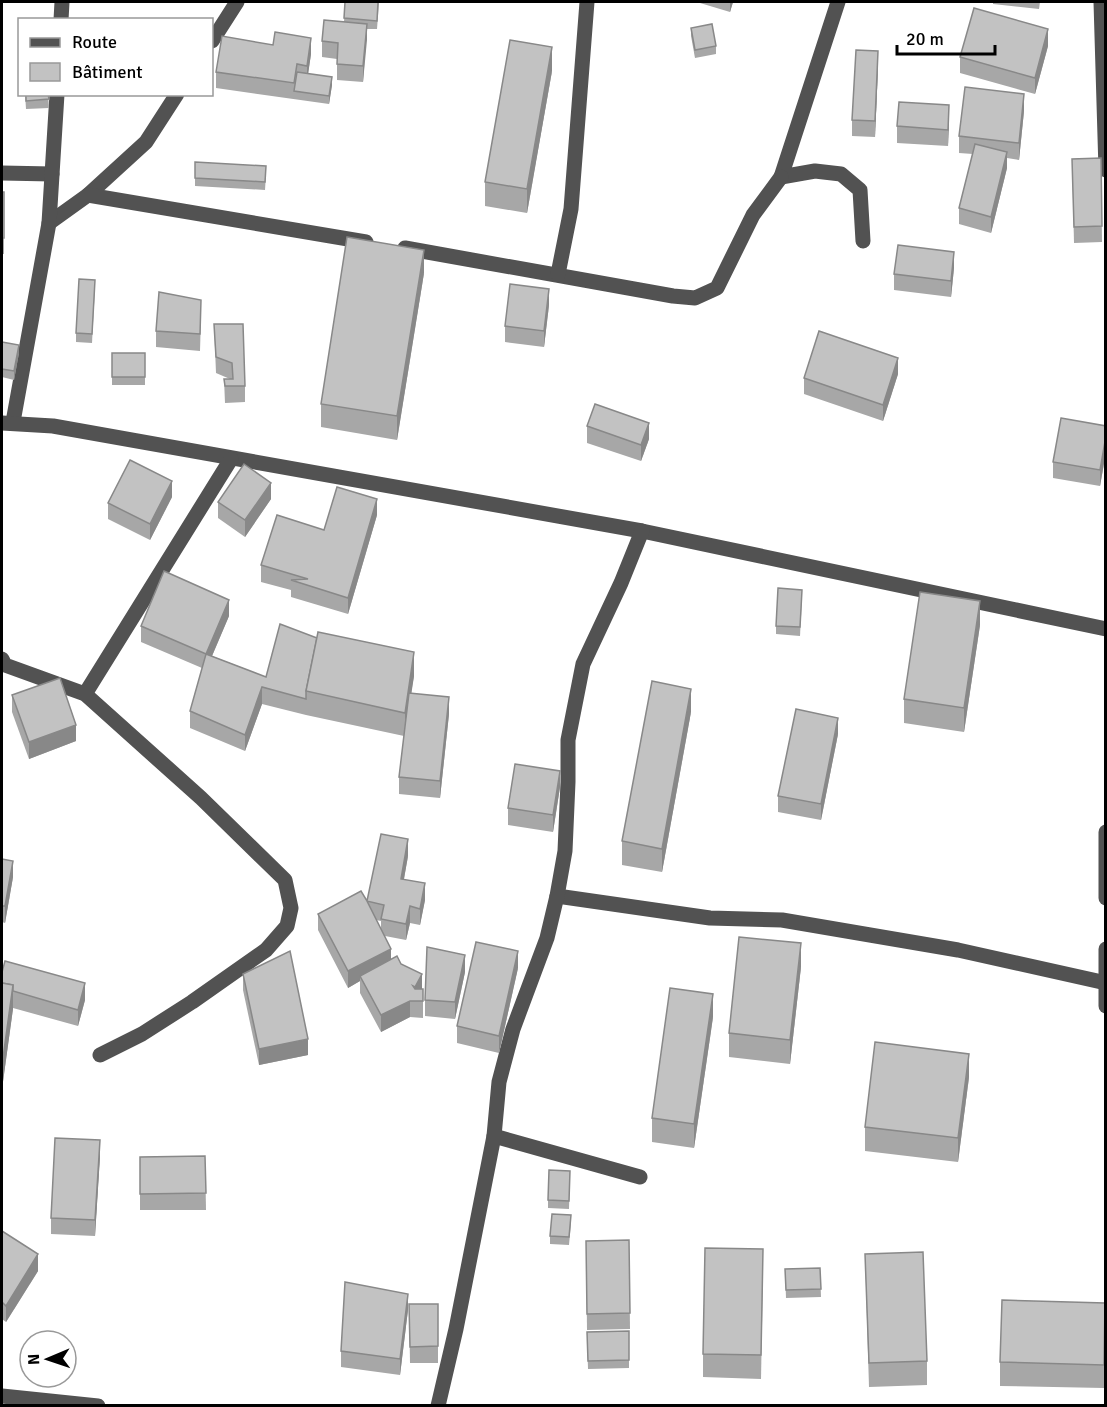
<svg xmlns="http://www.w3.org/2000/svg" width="1107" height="1407" viewBox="0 0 1107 1407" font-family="Signika,sans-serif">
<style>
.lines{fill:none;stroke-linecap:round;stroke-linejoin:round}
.minor{stroke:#525252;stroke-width:15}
.wall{fill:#a7a7a7;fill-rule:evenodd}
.shaded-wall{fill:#888}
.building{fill:#c2c2c2;stroke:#888;stroke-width:1.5}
</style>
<rect width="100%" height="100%" fill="#fff"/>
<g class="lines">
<g class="minor">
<path d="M838,2L781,177L815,171L841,174L860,190L863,241"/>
<path d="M1101,2L1106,170"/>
<path d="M61,20L62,2"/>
<path d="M212,41L237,2"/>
<path d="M2,173L52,174"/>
<path d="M88,195L146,142L177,94"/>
<path d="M49,223L88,195L366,242"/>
<path d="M405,248L673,296L695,298L717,288L753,215L781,177"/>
<path d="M558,274L571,209L587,2"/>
<path d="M13,422L49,223L57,94"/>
<path d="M2,423L53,426L642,531L1106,629"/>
<path d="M2,659L5,665L85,694L201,798L285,880L291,908L287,926L266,950L192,1002L142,1034L100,1055"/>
<path d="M85,694L231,459"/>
<path d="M1106,832V898"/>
<path d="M557,896L710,918L782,920L958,950L1106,983"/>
<path d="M1106,949V1006"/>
<path d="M494,1136L640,1177"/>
<path d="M2,1396L98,1406"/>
<path d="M438,1406L456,1329L494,1136L499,1082L513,1029L547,938L557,896L565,851L568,782V740L583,664L621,583L642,531"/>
</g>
</g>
<g class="wall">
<path d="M345,2H379L377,29H367L363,82L337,80V59L322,57V41L344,22Z"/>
<path d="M700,2H733L730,12L700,3Z"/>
<path d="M993,2H1040L1039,9L993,4Z"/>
<path d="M691,28L716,46V54L695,58L691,36Z"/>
<path d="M1048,46L1035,94L960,73V57Z"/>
<path d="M311,54L308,73L332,85L329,104L216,88V72Z"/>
<path d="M878,67L875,137L852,136V120Z"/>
<path d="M552,71L527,213L485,206V182Z"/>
<path d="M25,94H48L49,108L26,109Z"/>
<path d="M1024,111L1019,160L1007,158V168L991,233L959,224V208L973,154L959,153V136Z"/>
<path d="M949,121L948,146L897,143V126Z"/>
<path d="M1101,158L1102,242L1074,243L1072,159Z"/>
<path d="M195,162L266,175L265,190L195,186Z"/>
<rect x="2" y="192" width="2" height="62"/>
<path d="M954,268L951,297L894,290V274Z"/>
<path d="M424,273L397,440L321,427V404Z"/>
<path d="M95,288L92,343L76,342V333Z"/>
<path d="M549,305L544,347L505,342V326Z"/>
<path d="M201,316L200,351L156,347V331Z"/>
<path d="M214,324L245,386V402L225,403L224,379H230L216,373Z"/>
<path d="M2,344L19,353L14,380L2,377Z"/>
<rect x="112" y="353" width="33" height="32"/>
<path d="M898,374L883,421L804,394V378Z"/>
<path d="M587,426L649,439L641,461L587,443Z"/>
<path d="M1106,426V452L1100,486L1053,478V462Z"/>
<path d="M172,497L150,540L108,519V503Z"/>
<path d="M271,499L245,537L218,518V502Z"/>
<path d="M377,515L348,614L291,597V590L261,582V565L324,530Z"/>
<path d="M802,598L800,636L776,634V626Z"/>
<path d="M229,616L212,656L266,677L414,676L411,693L449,714L440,798L399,794V777L404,736L306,715L262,704L245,751L190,728V711L202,668L141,642V626Z"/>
<path d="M980,625L964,732L904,723V699Z"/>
<path d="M12,695L76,741L29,759L12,712Z"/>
<path d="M691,712L662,872L622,865V841Z"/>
<path d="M838,734L821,820L778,812V796Z"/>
<path d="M560,787L553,832L508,825V808Z"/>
<path d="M408,856L404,879L425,900L420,925L410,923L406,940L385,936L391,959L401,964L422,989H423V1018L410,1017L381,1032L360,993V981L348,988L318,930V914L367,901ZM376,920L381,921V929Z"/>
<path d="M2,859L13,877L5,923L2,922Z"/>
<path d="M801,967L790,1064L729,1057V1033Z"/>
<path d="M518,968L499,1053L457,1043V1026Z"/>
<path d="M2,972L85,1000L78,1026L13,1008L2,1089Z"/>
<path d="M465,972L455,1019L425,1016V1000Z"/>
<path d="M243,974L308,1055L259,1065L243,990Z"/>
<path d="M713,1017L694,1148L652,1142V1118Z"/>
<path d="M969,1077L958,1162L865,1151V1127Z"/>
<path d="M100,1156L95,1236L51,1234V1218Z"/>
<path d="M205,1156L206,1210H140V1157Z"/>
<path d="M570,1171L569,1209L548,1208V1200Z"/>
<path d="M571,1223L569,1245L550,1244V1236Z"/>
<path d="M2,1231L38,1271L6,1322L2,1319Z"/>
<path d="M629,1240L630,1329L587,1330L586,1241Z"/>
<path d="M865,1254L927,1361V1385L869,1387Z"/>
<path d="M820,1268L821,1297L786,1298L785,1269Z"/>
<path d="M763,1273L761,1379L703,1377V1354Z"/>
<path d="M409,1304H438V1363H410Z"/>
<path d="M408,1310L400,1375L341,1367V1351Z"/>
<path d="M1105,1326L1104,1388L1000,1386V1362Z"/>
<path d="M629,1331V1368L588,1369L587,1332Z"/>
</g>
<g class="shaded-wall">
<path d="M730,2H733L730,12Z"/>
<path d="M367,24V40L363,82V66Z"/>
<path d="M1048,29V46L1035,94V78Z"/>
<path d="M311,38V54L307,82V66Z"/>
<path d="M552,47V71L527,213V189Z"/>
<path d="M878,51V67L875,137V121Z"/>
<path d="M332,77V85L329,104V96Z"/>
<path d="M1024,94V111L1019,160V143Z"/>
<path d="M949,105V121L948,146V130Z"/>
<path d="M1007,152V168L991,233V217Z"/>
<path d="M424,250V273L397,440V416Z"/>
<path d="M954,252V268L951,297V281Z"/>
<path d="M549,289V305L544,347V331Z"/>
<path d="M19,345V353L14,380V371Z"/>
<path d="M898,358V374L883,421V405Z"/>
<path d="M649,423V439L641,461V445Z"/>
<path d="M1106,436V452L1100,486V470Z"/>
<path d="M172,481V497L150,540V524Z"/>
<path d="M271,483V499L245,537V520Z"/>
<path d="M377,499V515L348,614V598Z"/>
<path d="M229,600V616L206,670V654Z"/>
<path d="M980,601V625L964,732V708Z"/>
<path d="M414,652V676L405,736V713Z"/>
<path d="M262,687V704L245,751V735Z"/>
<path d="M691,689V712L662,872V849Z"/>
<path d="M449,697V714L440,798V781Z"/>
<path d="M838,718V734L821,820V804Z"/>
<path d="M76,725V741L29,759V742Z"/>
<path d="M560,771V787L553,832V815Z"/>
<path d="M408,839V856L401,895V879Z"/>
<path d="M13,861V877L5,923V906Z"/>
<path d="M425,883V900L420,925V909Z"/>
<path d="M410,906V923L406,940V924Z"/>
<path d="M801,943V967L790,1064V1040Z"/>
<path d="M391,949V965L360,976V981L348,988V971Z"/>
<path d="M518,951V968L499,1053V1036Z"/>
<path d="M465,955V972L455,1019V1002Z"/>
<path d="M422,974V990L415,1001V987Z"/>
<path d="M85,983V1000L78,1026V1010Z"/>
<path d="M13,985V1009L2,1089V1065Z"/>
<path d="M713,994V1017L694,1148V1124Z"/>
<path d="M410,1001V1017L381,1032V1015Z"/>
<path d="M308,1039V1055L259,1065V1049Z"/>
<path d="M969,1054V1077L958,1162V1138Z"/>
<path d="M100,1140V1156L95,1236V1220Z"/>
<path d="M38,1254V1271L6,1322V1306Z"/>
<path d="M408,1294V1310L400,1375V1359Z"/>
<path d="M1105,1303V1326L1104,1388V1365Z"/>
</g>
<g class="building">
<path d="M345,2H378L377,21L344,18Z"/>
<path d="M974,8L1048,29L1035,78L960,57Z"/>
<path d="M324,20L367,24L363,66L337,64L338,43L322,41Z"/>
<path d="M712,24L716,46L695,50L691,28Z"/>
<path d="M275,32L311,38L307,66L297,64L294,83L216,72L222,36L273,45Z"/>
<path d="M510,40L552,47L527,189L485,182Z"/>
<path d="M856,50L878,51L875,121L852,120Z"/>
<path d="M297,72L332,77L329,96L294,91Z"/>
<path d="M965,87L1024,94L1019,143L959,136Z"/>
<path d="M26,94H48L49,99L26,101Z"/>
<path d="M899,102L949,105L948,130L897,126Z"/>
<path d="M975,144L1007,152L991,217L959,208Z"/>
<path d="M1101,158L1102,226L1074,227L1072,159Z"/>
<path d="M195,162L266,166L265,182L195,178Z"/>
<rect x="2" y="192" width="2" height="46"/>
<path d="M347,237L424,250L397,416L321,404Z"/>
<path d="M898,245L954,252L951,281L894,274Z"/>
<path d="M79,279L95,280L92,334L76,333Z"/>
<path d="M510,284L549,289L544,331L505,326Z"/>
<path d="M159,292L201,300L200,334L156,331Z"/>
<path d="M214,324H243L245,386H225L224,379H233L232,363L216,357Z"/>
<path d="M819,331L898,358L883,405L804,378Z"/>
<path d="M2,342L19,345L14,371L2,369Z"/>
<rect x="112" y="353" width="33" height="24"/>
<path d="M595,404L649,423L641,445L587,426Z"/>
<path d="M1061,418L1106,426V436L1100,470L1053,462Z"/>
<path d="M130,460L172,481L150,524L108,503Z"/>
<path d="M244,464L271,483L245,520L218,502Z"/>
<path d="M337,487L377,499L348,598L291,580L308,579L261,565L277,515L324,530Z"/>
<path d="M164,571L229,600L206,654L141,626Z"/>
<path d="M778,588L802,590L800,627L776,626Z"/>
<path d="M920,592L980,601L964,708L904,699Z"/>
<path d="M280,624L317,638L306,691V699L262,687L245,735L190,711L206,654L266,677Z"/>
<path d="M318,632L414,652L405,713L306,691Z"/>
<path d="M60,678L76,725L29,742L12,695Z"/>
<path d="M652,681L691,689L662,849L622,841Z"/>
<path d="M409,693L449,697L440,781L399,777Z"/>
<path d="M796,709L838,718L821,804L778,796Z"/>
<path d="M515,764L560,771L553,815L508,808Z"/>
<path d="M381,834L408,839L401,879L425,883L420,909L410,906L406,924L381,919L384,905L367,901L391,949L348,971L318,914L361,891L367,901Z"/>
<path d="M2,859L13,861L5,906H2Z"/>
<path d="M739,937L801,943L790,1040L729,1033Z"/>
<path d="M476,942L518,951L499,1036L457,1026Z"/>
<path d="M427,947L465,955L455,1002L425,1000Z"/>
<path d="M290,951L308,1039L259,1049L243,974Z"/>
<path d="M397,956L401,964L422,974L415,987L413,986L415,989H423V1001H410L381,1015L360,976Z"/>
<path d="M5,961L85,983L78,1010L13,991V985L2,983V972Z"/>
<path d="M2,983L13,985L2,1065Z"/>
<path d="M670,988L713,994L694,1124L652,1118Z"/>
<path d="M875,1042L969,1054L958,1138L865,1127Z"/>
<path d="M55,1138L100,1140L95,1220L51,1218Z"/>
<path d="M205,1156L206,1193L140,1194V1157Z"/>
<path d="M549,1170L570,1171L569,1201L548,1200Z"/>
<path d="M552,1214L571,1215L569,1237L550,1236Z"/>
<path d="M2,1231L38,1254L6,1306L2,1302Z"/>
<path d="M629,1240L630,1313L587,1314L586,1241Z"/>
<path d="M705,1248L763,1249L761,1355L703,1354Z"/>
<path d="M923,1252L927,1361L869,1363L865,1254Z"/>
<path d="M820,1268L821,1289L786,1290L785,1269Z"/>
<path d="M345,1282L408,1294L400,1359L341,1351Z"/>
<path d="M1002,1300L1105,1303L1104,1365L1000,1362Z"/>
<path d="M409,1304H438V1346L410,1347Z"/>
<path d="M629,1331V1360L588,1361L587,1332Z"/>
</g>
<rect width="1107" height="1407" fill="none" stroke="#000000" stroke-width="6"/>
<rect x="18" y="18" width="195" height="78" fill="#ffffff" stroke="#999999" stroke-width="1.5"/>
<rect x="30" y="38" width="30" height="9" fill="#525252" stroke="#999999" stroke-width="1.5"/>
<text x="72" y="48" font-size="18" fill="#000000">Route</text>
<rect x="30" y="63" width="30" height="18" fill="#c2c2c2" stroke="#999999" stroke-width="1.5"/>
<text x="72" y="78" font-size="18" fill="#000000">Bâtiment</text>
<g transform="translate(48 1359) rotate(268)"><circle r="28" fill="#ffffff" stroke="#999999" stroke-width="1.5"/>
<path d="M0-4.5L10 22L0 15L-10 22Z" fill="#000000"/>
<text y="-9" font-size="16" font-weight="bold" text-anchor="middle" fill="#000000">N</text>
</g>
<path d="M897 45v9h98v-9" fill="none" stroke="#000000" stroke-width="3"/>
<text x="906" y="45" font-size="18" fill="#000000" stroke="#ffffff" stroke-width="4.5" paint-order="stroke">20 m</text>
</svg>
